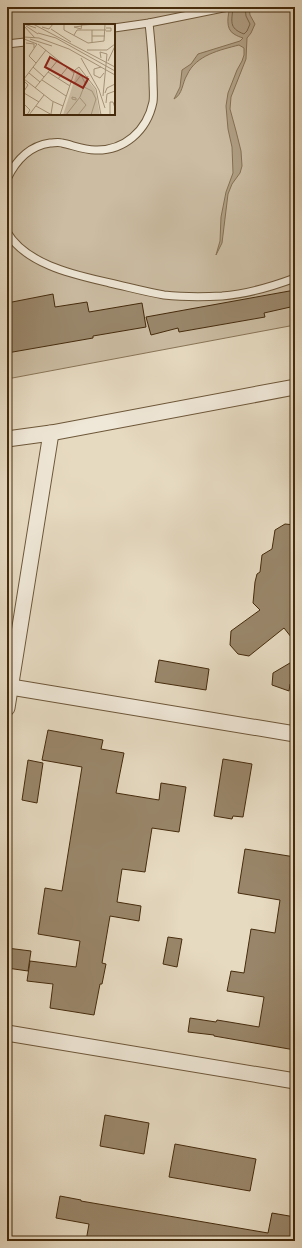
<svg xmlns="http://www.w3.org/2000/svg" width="302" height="1248" viewBox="0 0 302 1248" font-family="'IM FELL Double Pica',serif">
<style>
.green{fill:#cbbca2;stroke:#887457;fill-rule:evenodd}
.water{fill:#af9e83;stroke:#857053}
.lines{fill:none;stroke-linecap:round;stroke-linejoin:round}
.shore{stroke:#7a6448;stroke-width:1}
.building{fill:#99866a;stroke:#452b0c}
.service-casing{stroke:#6d5739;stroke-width:9}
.minor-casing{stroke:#6d5739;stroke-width:17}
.service{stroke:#efe7d7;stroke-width:7}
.minor{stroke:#efe7d7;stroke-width:15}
.inset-road{fill:none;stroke:#a69479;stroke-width:1}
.view{fill:#8f2418;fill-opacity:0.15;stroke:#8f2418;stroke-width:2}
.inset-edge{fill:none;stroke:#452b0c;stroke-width:2}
</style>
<rect width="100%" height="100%" fill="#e6dac1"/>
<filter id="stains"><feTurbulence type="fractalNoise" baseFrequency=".005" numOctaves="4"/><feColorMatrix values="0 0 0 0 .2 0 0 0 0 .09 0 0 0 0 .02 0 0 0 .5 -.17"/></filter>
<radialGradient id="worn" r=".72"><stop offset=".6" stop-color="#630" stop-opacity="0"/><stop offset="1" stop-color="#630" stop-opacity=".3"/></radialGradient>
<path class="green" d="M7,7H295V325L7,379V121L11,117L7,91ZM25,25H114V114H25Z"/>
<path class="water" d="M230,7H249L250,15L255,24L251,33L247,38L246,59L231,97L230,109L236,131L241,151L242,166L240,173L232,184L228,194L222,243L216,255L220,241L221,217L226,192L233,173L232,147L228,129L226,106L228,93L237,70L242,61L244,55V48L239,45C220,50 196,55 187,75C182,83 183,94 174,99L180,87L182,70L191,64L198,54L240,41L243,38C240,37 237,36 234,34C225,29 228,15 230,7Z"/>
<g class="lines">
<path class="shore" d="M233,7C232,21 228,28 244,34L247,31L250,24L246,16L245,7"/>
</g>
<g class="building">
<path d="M295,290V306L264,313L265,317L179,332L178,328L151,335L146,317Z"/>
<path d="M53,294L55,307L87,302L89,312L142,303L146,327L93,336V338L7,353V303Z"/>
<path d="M285,524L295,525V642L284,628L249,656L238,654L230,645L231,631L260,610L253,603L255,582L257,574L260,572L262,555L272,549L275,530Z"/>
<path d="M159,660L209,669L206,690L155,682Z"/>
<path d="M295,660V684H290L289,691L272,685L273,673Z"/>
<path d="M48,730L103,740L101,749L124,753L116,793L159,800L161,783L186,787L179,832L152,828L145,872L122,869L117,902L141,906L139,921L110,916L102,963L106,964L102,984H100L94,1015L50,1008L53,984L27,981L30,961L76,967L80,941L38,934L45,888L62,891L82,767L42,760Z"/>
<path d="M223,759L252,764L243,817L233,816L232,819L214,816Z"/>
<path d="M28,760L43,763L37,803L22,800Z"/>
<path d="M245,849L295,857V1050L214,1036V1035L188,1032L190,1018L216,1022L217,1020L259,1027L264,997L227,991L231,971L244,973L251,929L275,933L280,900L238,893Z"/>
<path d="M168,937L182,939L177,967L163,964Z"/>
<path d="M7,948L31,951L28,971L7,968Z"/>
<path d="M105,1115L149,1123L144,1154L100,1146Z"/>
<path d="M175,1144L256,1159L250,1191L169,1177Z"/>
<path d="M60,1196L81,1200V1201L268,1233L272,1213L295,1217V1241H167L150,1238L149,1241H86L89,1224L56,1218Z"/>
</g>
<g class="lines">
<g class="service-casing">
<g id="service">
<path d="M114,28L149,23L228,7"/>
<path d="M7,44L25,42"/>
<path d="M7,179C16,160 29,146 50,143C54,143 58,142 62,143C72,145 84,150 95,150C124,151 147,131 153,102C154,95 153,88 153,81C153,61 151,42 149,23"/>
<path d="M7,232C26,265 76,275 110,283C128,287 146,292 164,295C183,297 202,297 222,296C247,294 271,287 295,278"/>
</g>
</g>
<g class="minor-casing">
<g id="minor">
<path d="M7,439L51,433L295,387"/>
<path d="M11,687L295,734"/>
<path d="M7,708L51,433"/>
<path d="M7,1033L295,1081"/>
</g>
</g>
<use href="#service" class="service"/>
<use href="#minor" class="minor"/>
</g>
<g transform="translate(24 24)">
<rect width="91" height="91" fill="#e6dac1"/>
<path d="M54,45L71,65L76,91H39Z" fill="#cbbca2"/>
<path class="inset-road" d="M0,0L12,4M9,0L91,43M40,0V6L64,19L80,17L81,0M58,1L73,0M0,2L11,14M2,2L14,10M58,2L50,3L57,5L58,0M18,3L25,5L29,0M27,5L47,18M68,6V19M82,7H87V4H82M14,9L32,14L91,47M50,11L53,6H82M68,12H81M0,13L15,14L45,25L91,51M0,15L13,20M6,15L28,22M2,19L10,20V24M14,20L50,49M63,26H83L91,20M57,34L75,66L81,84M77,34L76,28L83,30L79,72M84,37L91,22M12,39L5,32L13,20M9,43L20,53M77,43L70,45V51L76,54L80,49M24,48L46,62M5,49L16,58M0,55L28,77L39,82M0,55L22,26M34,55L43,44M18,56L42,72M0,57L4,61L0,67M51,59L57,51L61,59M60,63L68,67L72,75L67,91M11,64L34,36M0,69L15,78M81,69L83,64L91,60M48,73L52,74V76L48,75ZM82,79L83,70L91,67M0,80L6,86L3,91M12,82L28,91M27,90L29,78M5,91L20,71M36,91L51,46L55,43L72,65L77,91M42,91L56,73L64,52M54,91L62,81L56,74M86,91V78H89L91,84"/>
<path class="view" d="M26,33L64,55L59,64L21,43Z"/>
<rect width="91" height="91" class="inset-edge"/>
</g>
<rect width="302" height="1248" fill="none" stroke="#e6dac1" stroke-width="24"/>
<rect x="8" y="8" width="286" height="1232" fill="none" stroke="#452b0c" stroke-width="2"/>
<rect x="12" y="12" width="278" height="1224" fill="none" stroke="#452b0c"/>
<rect width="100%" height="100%" filter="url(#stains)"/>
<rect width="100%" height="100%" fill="url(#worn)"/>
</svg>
